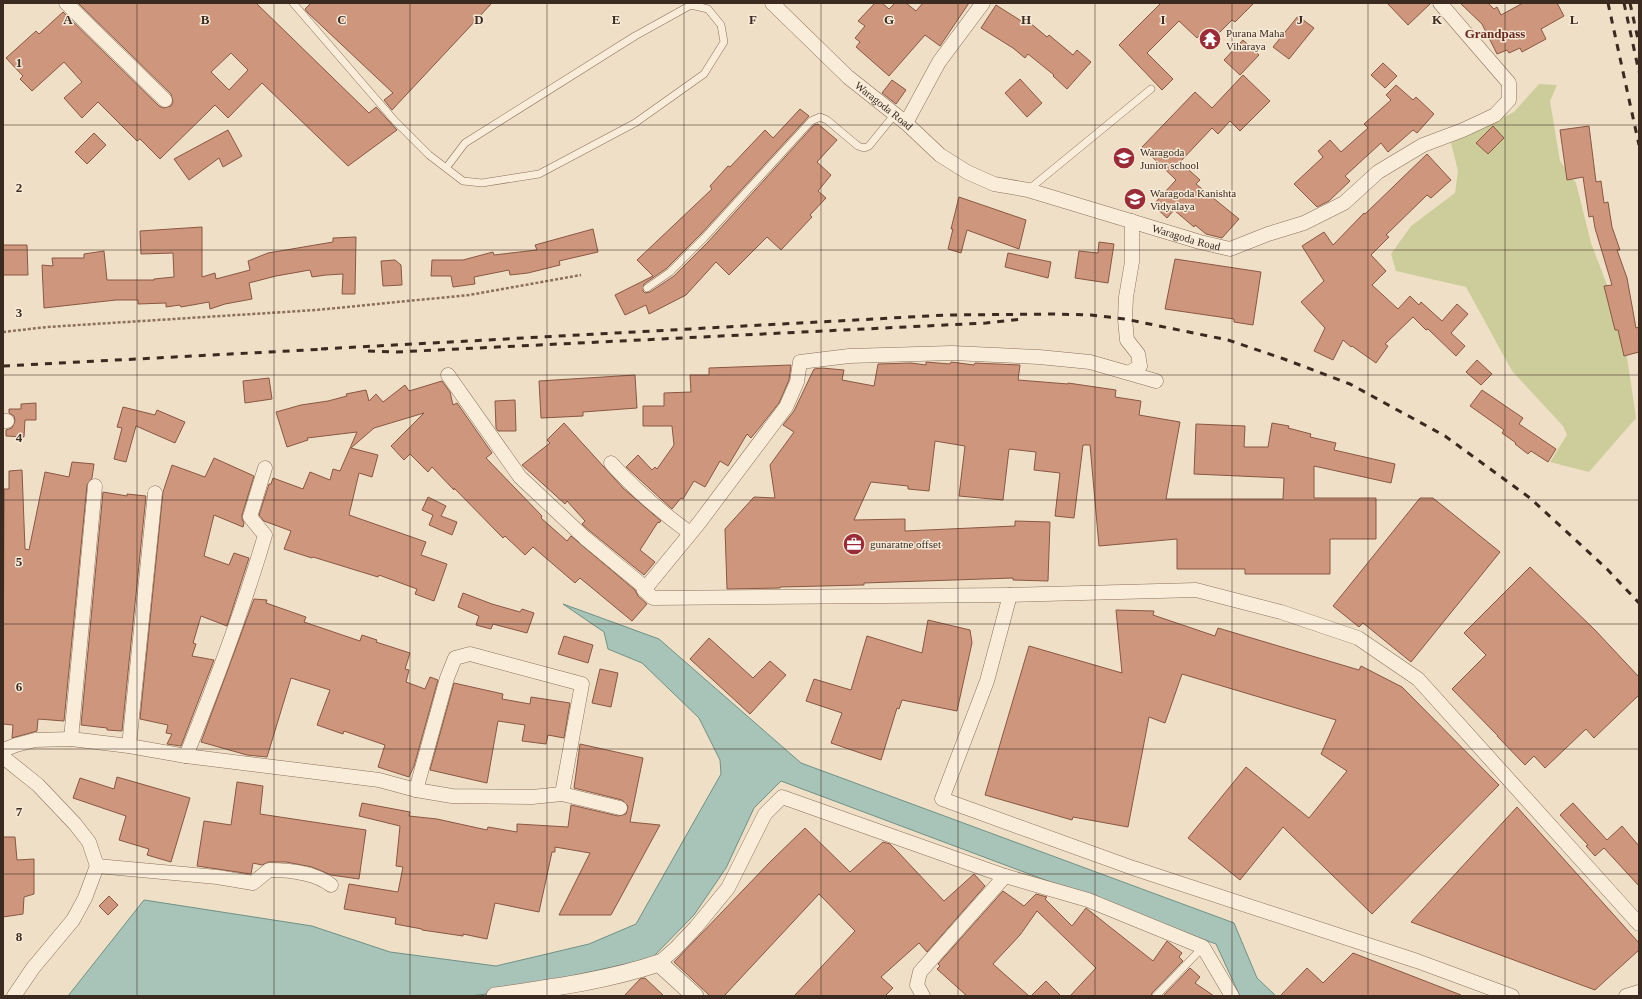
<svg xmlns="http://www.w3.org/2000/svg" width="1642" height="999" viewBox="0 0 1642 999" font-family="'Times New Roman',serif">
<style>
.green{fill:#cccd9a}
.water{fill:#a8c3b8;stroke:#6e9185}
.building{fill:#cd967d;stroke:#8a5742;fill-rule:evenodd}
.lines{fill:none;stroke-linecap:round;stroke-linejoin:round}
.service-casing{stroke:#8b705c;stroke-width:8}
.minor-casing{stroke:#8b705c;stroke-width:15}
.tertiary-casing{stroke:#8b705c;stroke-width:18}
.path{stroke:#8b705c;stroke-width:2.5;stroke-dasharray:3 2;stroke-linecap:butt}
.service{stroke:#f9edda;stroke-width:7}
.minor{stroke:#f9edda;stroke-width:14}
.tertiary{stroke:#f9edda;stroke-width:17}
.rail{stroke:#3b2a20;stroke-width:3;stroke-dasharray:7 7;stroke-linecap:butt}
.grid{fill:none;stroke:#3b2a20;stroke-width:1;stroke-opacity:0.55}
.labels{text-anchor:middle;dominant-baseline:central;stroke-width:3;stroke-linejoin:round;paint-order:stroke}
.poi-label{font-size:11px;fill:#3b2a20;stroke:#f6ead7;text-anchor:start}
.street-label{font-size:11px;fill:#3b2a20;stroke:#f6ead7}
.quarter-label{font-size:13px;font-weight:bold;fill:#68271f;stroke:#f6ead7}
.grid-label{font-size:13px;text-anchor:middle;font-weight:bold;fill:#3b2a20;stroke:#f6ead7;stroke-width:3;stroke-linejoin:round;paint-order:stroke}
</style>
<rect width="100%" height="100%" fill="#efdfc7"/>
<path class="green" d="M1539,84L1557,85L1550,101L1560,161L1576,183L1591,243L1622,324L1636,418L1589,472L1550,462L1567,435L1563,426L1512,371L1466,287L1396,271L1391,254L1411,226L1455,193L1458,171L1451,143L1514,112Z"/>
<path class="water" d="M563,604L659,639L801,763L1234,923L1257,978L1276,996H1240L1216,944L781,781L754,808L726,868L694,915L652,958L496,993L469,996H68L144,900L312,926L390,952L496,966L589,944L636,924L721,774L720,760L699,718L642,663L608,649L604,632Z"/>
<g class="building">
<path d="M78,3H256L369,113L376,107L397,130L348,166L262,83L228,118L215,105L160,159L140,139L137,141L98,102L82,118L64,98L82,82L64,62L32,91L20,79L23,76L6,58L36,31L39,34L63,12L159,106L163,108L171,106L173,102L171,94ZM231,53L248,70L229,90L211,72Z"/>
<path d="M311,3H492L392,110L384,100L393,93L307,12L305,9Z"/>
<path d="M875,3H882L889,9L895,3H906L916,11L923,3H969L940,46L925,35L889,76L856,47L860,42L855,38L865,26L858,21Z"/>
<path d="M1161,3H1254L1235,22L1232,20L1207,45L1199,36L1197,38L1179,21L1147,53L1173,79L1162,90L1119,45Z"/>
<path d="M1387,3H1431L1408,25Z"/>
<path d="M1460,3H1488L1494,9L1497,7L1501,15L1523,3H1557L1564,16L1541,29L1546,39L1522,52L1520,48L1509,53L1507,50L1497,54L1482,24Z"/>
<path d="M996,5L1026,24L1029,22L1047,37L1049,35L1073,55L1077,50L1091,62L1067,89L1053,76L1054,75L1028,54L1025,58L1013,48L981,28Z"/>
<path d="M1298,16L1314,28L1289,59L1273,47Z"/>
<path d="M1243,40L1259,55L1240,75L1224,60Z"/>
<path d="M1383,63L1397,76L1385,88L1371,75Z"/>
<path d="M1243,75L1270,101L1240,131L1230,121L1218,134L1212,128L1180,162L1200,180L1196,184L1239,219L1222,238L1206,234L1195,225L1194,227L1174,210L1167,218L1153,205L1176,180L1142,147L1195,92L1212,108Z"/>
<path d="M1020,79L1042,103L1027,117L1005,93Z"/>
<path d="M892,80L906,90L896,104L882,93Z"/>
<path d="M1396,85L1413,100L1416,97L1434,114L1417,133L1413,130L1388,152L1381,143L1345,176L1350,181L1329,201L1317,207L1294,184L1323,157L1318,151L1330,140L1341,152L1368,128L1364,124L1391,100L1386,95Z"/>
<path d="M800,109L809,116L700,235L667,268L644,284L643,291L645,293L650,292L674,276L708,242L814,125L818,124L837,140L817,162L831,175L818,191L826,198L810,215L812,217L781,250L767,237L729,275L716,262L686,295L649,314L646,305L625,315L615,295L653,276L637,260L712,189L710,186L728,166L730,167L765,130L773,138Z"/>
<path d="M1493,126L1504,138L1488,154L1476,143Z"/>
<path d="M1589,126L1596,182L1601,181L1604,203L1608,202L1612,227L1620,250H1617L1627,278L1636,328L1639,327V352L1624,356L1618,330H1615L1604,286L1612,285L1595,228L1593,216L1589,217L1583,177L1567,180L1560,130Z"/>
<path d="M228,130L242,156L223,167L219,158L189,180L174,159Z"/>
<path d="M94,133L106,145L87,164L75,152Z"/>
<path d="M1427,154L1451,180L1431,198L1427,195L1386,235L1389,237L1371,255L1386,271L1372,285L1398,309L1410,296L1419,305L1421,302L1442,321L1457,304L1468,314L1451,333L1465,346L1456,356L1428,329L1426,330L1413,317L1385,344L1388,346L1376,363L1352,346L1351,347L1343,340L1333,360L1314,351L1325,328L1301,302L1324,281L1302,246L1324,232L1333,245L1364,213L1365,214Z"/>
<path d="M959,197L1026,220L1019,249L967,230L961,253L948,249L953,229H951Z"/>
<path d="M202,227V277L215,273L216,279L250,270L248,261L268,253L333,242V238L356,237L355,294H342L343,274L326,275L312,277L310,270L276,276L249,283L252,299L225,304L210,309L209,302L181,307L180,305L166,307V303L138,304V300H116L44,308L42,265L53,266L52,258H84V254L104,251L107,280H154V279L174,277L173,253L141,254L140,231Z"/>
<path d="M593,229L598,252L559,261L560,265L528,273L510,275L509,270L474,277L475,284L453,287L451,276H431L432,260H463L493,252L494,255L537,250L535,245Z"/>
<path d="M1099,242L1114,244L1108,283L1075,278L1079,251L1098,253Z"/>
<path d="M3,245H27L28,275H3Z"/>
<path d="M1008,253L1051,262L1048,278L1005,267Z"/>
<path d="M1175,259L1261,272L1253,325L1234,322V319L1165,309Z"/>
<path d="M395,260L401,265L402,285L383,286L381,261Z"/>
<path d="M1477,360L1492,374L1481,385L1466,372Z"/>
<path d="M926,362L950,364L951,362L974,365L975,363L1020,365L1018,380L1068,384V383L1116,390L1115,397L1141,401L1139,415L1180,422L1166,499H1283L1284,478L1194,474L1196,424L1245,426L1244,447H1268L1272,423L1289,426L1288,428L1311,434L1310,437L1336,443L1334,450L1395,464L1391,483L1314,466V498H1376V539H1330V574H1245V569H1177V539L1099,546L1090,445H1083L1074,518L1055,516L1060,473L1034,470L1036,452L1009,449L1003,500L959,496L965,446L935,441L929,491L908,489V486L871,482L854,520L905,519V531L1015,526V521L1050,522L1048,581L1013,580V578L864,583V585L780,587V588L727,589L725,529L754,497L775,498L770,465L794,432L783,425L794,411L814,369L822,368L844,370L842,380L874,386L878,364L911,363L926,365Z"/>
<path d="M791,365L789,380L779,403L760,427L751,438L747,434L728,466L720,461L705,487L694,481L683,499L681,498L672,509L626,467L638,455L652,470L655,467L657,469L674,445L672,426H643V406H664V393L691,392L690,375H709V368Z"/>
<path d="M635,375L637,408L583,412V416L541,418L539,381Z"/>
<path d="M269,378L272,399L245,403L243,381Z"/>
<path d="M442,381L450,392L453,405L457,403L492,453L486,458L542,516L541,518L567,541L571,536L635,590L638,596L647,604L632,621L580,578L575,583L533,547L525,555L505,536L503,538L454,488V490L432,467L428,472L410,454L404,460L391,446L424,413L374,428L351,448L378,455L372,477L359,473L349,515L426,542L421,555L447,564L434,601L415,594L417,589L379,575L378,577L313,557L312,558L284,549L291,531L264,521L259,515L269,484H271L273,478L303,489L310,472L330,480L333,469L340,471L357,432L307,438L308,440L287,447L276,412L301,405L328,401L347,396L346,394L366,390L369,401L376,394L383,402L405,385L409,391Z"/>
<path d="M1482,390L1523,418L1519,424L1556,449L1548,462L1531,451L1528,454L1515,444L1516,443L1502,433L1504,430L1470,406Z"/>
<path d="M515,400L516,431H498L496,428L495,401Z"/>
<path d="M36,403V420H25L24,437L6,436V430L12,428L15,421L14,416L9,413V409H21V404Z"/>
<path d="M123,407L155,415L157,410L185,422L175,443L136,426L126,462L114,459L122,428L117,427Z"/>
<path d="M564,423L623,488L661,521L659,523L658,522L640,550L655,562L644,575L591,532L582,524L585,521L567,501L565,504L522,465L550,443L547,440Z"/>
<path d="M214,458L254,476L242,515V519L244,523L243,527L214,515L204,556L229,565L234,553L249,558L227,626L201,616L193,643L196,644L192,656L214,660L181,746L167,744L172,734L166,733L168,725L140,719L163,492L172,465L205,477Z"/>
<path d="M72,462L94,464L92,478L87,485L64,721L38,719L37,731L12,738L13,725L3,724L4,489H9V471L22,470L25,549L29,550L45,472L69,477Z"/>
<path d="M103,492L127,496V494L146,496L122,731L107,730V728L81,725Z"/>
<path d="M428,497L446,506L441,516L457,522L452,535L429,525L433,515L422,510Z"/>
<path d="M1420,498H1433L1500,552L1411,662L1363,623L1359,627L1333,606Z"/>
<path d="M1530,567L1595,630L1639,677V695L1594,738L1586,729L1545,768L1534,756L1525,765L1497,736H1498L1452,689L1486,655L1464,633Z"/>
<path d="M463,593L492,604L520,612L522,609L534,613L527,633L493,624L491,629L476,625L479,616L458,607Z"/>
<path d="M254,599L267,600L266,603L306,617L304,622L360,641L362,635L377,640L376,642L410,653L405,669L409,670L406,682L425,689L430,677L438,680L414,766L409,777L378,767L385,745L344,731L343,734L317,725L330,690L291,678L267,757L247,755L201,742Z"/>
<path d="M1116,610L1154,611L1153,615L1215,636L1218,628L1359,670L1361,666L1402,687L1499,785L1372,914L1283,827L1240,880L1188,838L1246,767L1309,818L1347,771L1321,754L1336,720L1182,674L1165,723L1149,717L1128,827L1073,817L1072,820L985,795L1029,646L1122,673Z"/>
<path d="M928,620L970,630L972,643L957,711L902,700L899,709L897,708L881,760L831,743L842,713L806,701L814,679L851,690L867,636L922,653Z"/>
<path d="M564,636L593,645L588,663L558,654Z"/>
<path d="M709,638L753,678L770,661L786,675L750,714L690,659Z"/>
<path d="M600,669L618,673L611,707L592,703Z"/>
<path d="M454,683L503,694L502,699L530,704L531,697L570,703L564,738L548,735L546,744L522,741L525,725L498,721L487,783L430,770Z"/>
<path d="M580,744L643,758L630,822L660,825L611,915H559L590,853L555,847V852H552L539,912L495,903L487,939L463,934V936L422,930V929L395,924L396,918L344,909L349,884L398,892L403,867L396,866L400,826L359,816L362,803L410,812L409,816L437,819L487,830L488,827L517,832V824L568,827L571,805L618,816L626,814L628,806L622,800L574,788Z"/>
<path d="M117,777L190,798L171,862L147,855L149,849L119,840L126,816L73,798L80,778L114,789Z"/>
<path d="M237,782L263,786L260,814L366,830L359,879L331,875L312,867L286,862H269L262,865L253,863L251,874L197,866L204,821L231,825Z"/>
<path d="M1573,803L1607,840L1622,826L1639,846V886L1604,848L1595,856L1586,846L1588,845L1560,815Z"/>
<path d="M1517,807L1639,943V950L1595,990L1411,922Z"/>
<path d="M805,828L850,872L883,842L890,844L898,852L944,901L974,874L985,886L927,952L919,943L881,977L893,988L885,996H794L855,931L819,894L724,996H710L674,962L770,862Z"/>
<path d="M3,837H15L17,860L34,859V894L24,897L23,914L3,917Z"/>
<path d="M1003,891L1024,906L1036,894L1047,897L1045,899L1072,926L1086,908L1153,961L1167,941L1182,953L1179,957L1183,961L1152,993L1151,996H1070L1096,968L1037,911L1020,935L993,964L1029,996H967L937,969L940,966L938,964Z"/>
<path d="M109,896L118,905L108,915L99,906Z"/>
<path d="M1353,953L1461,995V996H1280L1307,968L1323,983Z"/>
<path d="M1190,968L1200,977L1195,983L1214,996H1163Z"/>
<path d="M645,978L664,996H624L640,979Z"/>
<path d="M1046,981L1061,996H1031Z"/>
</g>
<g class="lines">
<g class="service-casing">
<g id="service">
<path d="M293,3L395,121L429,155L463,181L482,183L539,174L635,123L704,74L724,42L721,25L708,9L691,5L635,36L465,143L446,168"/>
<path d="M1028,190L1151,89"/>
<path d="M647,288L670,272L704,238L811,121L820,117L827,120L858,146L864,148L869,146L895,114"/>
<path d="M1156,996L1203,947"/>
</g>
</g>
<g class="minor-casing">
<g id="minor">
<path d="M66,3L165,100"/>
<path id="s1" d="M772,3L848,77L906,123L940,155L967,172L994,184L1028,190L1200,242L1230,249L1268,234L1304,223L1344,203L1378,172L1423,145L1463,130L1495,115L1509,100V83L1440,3"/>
<path d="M906,123L939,62L983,3"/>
<path d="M1129,373L1140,366L1138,354L1127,340L1125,319L1126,297L1132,262V221"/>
<path d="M448,375L520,477L585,538L642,585L644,590L653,598L1010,595L1196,590L1281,612L1358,638L1418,679L1639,924"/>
<path d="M3,421H7"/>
<path d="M611,463C635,490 661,512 690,533"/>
<path d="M644,590L699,523L786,407L797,382L800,362L849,356L952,353L1039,357L1090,362L1156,381"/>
<path d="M1010,595L987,681L942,799L1133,868L1417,961L1512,996"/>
<path d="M71,739L95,486"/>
<path d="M129,746L155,493"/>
<path d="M3,750L16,745L35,740L71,739L129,746L186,756L379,780L416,790L452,796L532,797L562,794L620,808"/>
<path d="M186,756C215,684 243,611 265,535L250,517L265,468"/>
<path d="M3,757L38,785L75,824L89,842L97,866L85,898L73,920L33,968L14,996"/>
<path d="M416,790L447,678L455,658L470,654L582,684L562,794"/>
<path d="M97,866L217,877L253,883L269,870C289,870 315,873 331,885"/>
<path d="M659,963L675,949L696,927L728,888L765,814L782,797L1005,876L1088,900L1203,947L1232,996"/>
<path d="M923,996L917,985L920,972L1005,876"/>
<path d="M1626,996L1639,992"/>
</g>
</g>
<g class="tertiary-casing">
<path id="tertiary" d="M495,996C550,988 606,981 659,963L695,996"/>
</g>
<path class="path" d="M3,332L47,327L316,310L469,295L581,275"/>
<use href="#service" class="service"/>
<use href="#minor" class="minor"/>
<use href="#tertiary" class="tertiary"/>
<g class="rail">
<path d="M1608,3L1639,145"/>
<path d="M1624,3L1639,72"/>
<path d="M1630,3L1639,44"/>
<path d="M321,349L947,315L1055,314L1091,315L1125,319L1228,340L1284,359L1350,384L1445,436L1530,498L1607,569L1639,603"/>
<path d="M368,351L396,352L986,323L1023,319"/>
<path d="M3,366L326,349"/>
</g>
</g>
<path class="grid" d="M137,3V996M274,3V996M410,3V996M547,3V996M684,3V996M821,3V996M958,3V996M1095,3V996M1232,3V996M1368,3V996M1505,3V996M3,125H1639M3,250H1639M3,375H1639M3,500H1639M3,624H1639M3,749H1639M3,874H1639"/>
<defs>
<g id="temple-disc" transform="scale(1.15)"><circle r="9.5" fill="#9a2b37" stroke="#f6ead7"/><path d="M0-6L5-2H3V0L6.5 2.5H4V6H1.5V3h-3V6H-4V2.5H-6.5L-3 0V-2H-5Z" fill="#fff"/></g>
<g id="school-disc" transform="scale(1.15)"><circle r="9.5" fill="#9a2b37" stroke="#f6ead7"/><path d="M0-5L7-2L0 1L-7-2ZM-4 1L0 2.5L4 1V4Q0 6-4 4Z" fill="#fff"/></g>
<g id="office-disc" transform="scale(1.15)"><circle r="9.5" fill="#9a2b37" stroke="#f6ead7"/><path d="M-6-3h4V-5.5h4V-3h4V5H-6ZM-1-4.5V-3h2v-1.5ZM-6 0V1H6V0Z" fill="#fff"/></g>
</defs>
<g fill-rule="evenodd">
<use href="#temple-disc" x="1210" y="39"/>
<use href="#school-disc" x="1124" y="158"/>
<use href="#school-disc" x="1135" y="199"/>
<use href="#office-disc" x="854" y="544"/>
</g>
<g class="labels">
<g class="poi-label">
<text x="1226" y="33">Purana Maha<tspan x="1226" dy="13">Viharaya</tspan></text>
<text x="1140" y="152">Waragoda<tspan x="1140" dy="13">Junior school</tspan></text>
<text x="1150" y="193">Waragoda Kanishta<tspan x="1150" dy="13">Vidyalaya</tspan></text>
<text x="870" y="544">gunaratne offset</text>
</g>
<g class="street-label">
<text stroke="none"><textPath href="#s1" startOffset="152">Waragoda Road</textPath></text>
<text stroke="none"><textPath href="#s1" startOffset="488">Waragoda Road</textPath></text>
</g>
<g class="quarter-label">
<text x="1495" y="33">Grandpass</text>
</g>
</g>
<g class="grid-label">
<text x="68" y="24">A</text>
<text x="205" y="24">B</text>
<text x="342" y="24">C</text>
<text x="479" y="24">D</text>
<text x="616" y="24">E</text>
<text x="753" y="24">F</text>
<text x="889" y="24">G</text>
<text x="1026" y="24">H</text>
<text x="1163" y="24">I</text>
<text x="1300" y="24">J</text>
<text x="1437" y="24">K</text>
<text x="1574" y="24">L</text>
<text x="19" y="67">1</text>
<text x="19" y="192">2</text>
<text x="19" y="317">3</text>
<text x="19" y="442">4</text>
<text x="19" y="566">5</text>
<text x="19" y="691">6</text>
<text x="19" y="816">7</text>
<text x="19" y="941">8</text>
</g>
<rect width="1642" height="999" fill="none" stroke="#3b2a20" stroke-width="8"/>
</svg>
